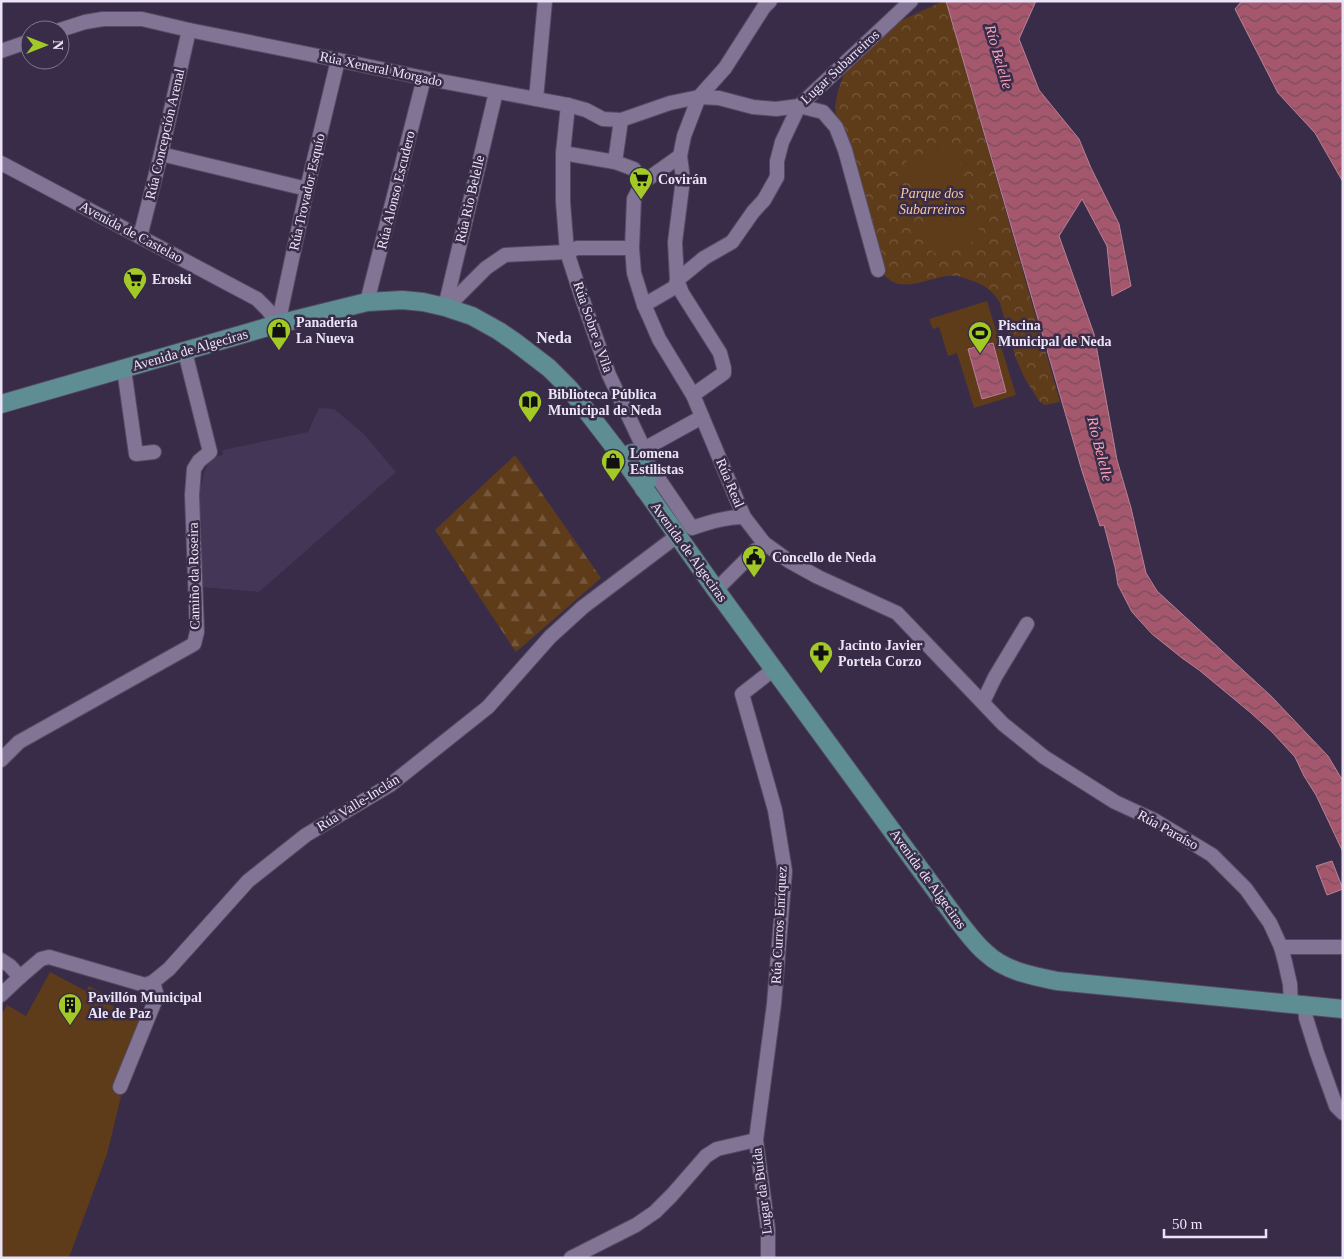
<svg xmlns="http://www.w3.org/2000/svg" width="1344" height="1259" viewBox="0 0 1344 1259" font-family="Georgia,serif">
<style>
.built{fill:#433657}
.forest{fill:url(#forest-firs)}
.park{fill:url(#park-crowns)}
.garden{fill:#5e3c1a}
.water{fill:url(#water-waves);stroke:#b98196}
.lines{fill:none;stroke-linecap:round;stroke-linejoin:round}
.minor-casing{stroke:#554a62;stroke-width:16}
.major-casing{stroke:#554a62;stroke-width:20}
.minor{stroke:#817494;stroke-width:14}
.major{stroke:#5e8e93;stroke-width:18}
.labels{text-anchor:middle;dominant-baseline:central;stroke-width:5;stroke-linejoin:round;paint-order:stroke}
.street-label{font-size:14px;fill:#ebe4f6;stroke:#382c48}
.poi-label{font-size:14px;font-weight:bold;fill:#ebe4f6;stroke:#382c48;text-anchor:start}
.park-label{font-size:14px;font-style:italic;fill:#f8c79b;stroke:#382c48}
.water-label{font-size:15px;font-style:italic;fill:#fba4bb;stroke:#382c48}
.quarter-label{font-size:16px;font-weight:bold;fill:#ebe4f6;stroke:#382c48}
</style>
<defs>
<pattern id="forest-firs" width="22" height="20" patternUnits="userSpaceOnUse" patternTransform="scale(1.25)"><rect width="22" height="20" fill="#5e3c1a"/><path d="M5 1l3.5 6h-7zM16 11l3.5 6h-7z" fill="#75583c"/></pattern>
<pattern id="park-crowns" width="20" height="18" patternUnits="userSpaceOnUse" patternTransform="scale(1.25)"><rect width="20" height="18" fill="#5e3c1a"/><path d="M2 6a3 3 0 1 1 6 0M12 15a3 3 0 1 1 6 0" fill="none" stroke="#75583c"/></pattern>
<pattern id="water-waves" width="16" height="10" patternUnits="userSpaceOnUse" patternTransform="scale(1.25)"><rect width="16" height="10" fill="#a4576d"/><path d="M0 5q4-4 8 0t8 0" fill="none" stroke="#7a4e5d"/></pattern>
</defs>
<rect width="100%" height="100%" fill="#382c48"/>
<path class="built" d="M319,408L334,409L363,433L396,472L259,592L203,587L201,519L199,516L198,494L205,470L212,457L223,455V450L308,432Z"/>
<path class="forest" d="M515,455L601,578L516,652L435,530Z"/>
<path class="park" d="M943,1H946L1060,402L1045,405L1039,401L1025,379L1016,359L1000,303C993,291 986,286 973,281C966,279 959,275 951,276C929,276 900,297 883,273L846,136L844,128L836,114L835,107L838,91L845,71L898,22Z"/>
<g class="garden">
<path d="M955,146L982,239L933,253L906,160Z"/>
<path d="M987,301L1016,395L974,408L957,353L948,356L939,327L933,329L929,319Z"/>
<path d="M50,972L86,991L89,986L108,996L105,1002L153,1027L133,1072L125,1080L107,1154L70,1255L66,1258H1V1016L7,1005L26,1016Z"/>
</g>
<g class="water">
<path d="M946,1H1036L1019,39L1039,90L1079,139L1091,168L1119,224L1131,286L1112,296L1107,246L1082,199L1059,236L1094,334L1117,460L1131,508L1146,573L1157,591L1271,696L1328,756L1343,781V852L1316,795L1304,776L1295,757L1272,732L1251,713L1199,670L1182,658L1152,634L1132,612L1118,585L1115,567L1104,525L1100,526L1082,471Z"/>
<path d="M1242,1H1343V182L1315,133L1278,93L1235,9Z"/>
<path d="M993,343L1006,392L982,399L968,349Z"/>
<path d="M1332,861L1343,889L1327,895L1316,866Z"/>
</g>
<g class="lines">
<g class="minor-casing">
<g id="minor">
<path d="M770,1L764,7L725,68L699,97L684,136L680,156L642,183L634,199L632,248L634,273L644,305L649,316L659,339L693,395L744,517L764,543L789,561L818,577L897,613L1003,724L1044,757L1115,802L1154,820L1212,855L1246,889L1270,923L1281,947L1285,962L1290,984L1291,1005"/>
<path d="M60,30L85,22L103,19H142L189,30L338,60L424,78L568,105L586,110L603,119L621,120L670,103L699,97L719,98L753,107L776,109L799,106L911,1"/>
<path d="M1,51L30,41"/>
<path d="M536,99L545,1"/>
<path d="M568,105L563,153V202L567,252L581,295L609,375L644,449L647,465L656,475L692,528C710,522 726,517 744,517"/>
<path d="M799,106L823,112L836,127L845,150L878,270"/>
<path d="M563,153L615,162L621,120"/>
<path d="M161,154L307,189"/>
<path d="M680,156L683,179L675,242L677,280L682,293L720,353L724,368V373L693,395"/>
<path d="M615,162L634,169L642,183"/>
<path d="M1,163L257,299L268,310L278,324"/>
<path d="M140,237L161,154L189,30"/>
<path d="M367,302L424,78"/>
<path d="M644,305L675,287L677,280L687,272L704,258L732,242L753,212L764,200L777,177V161L782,142L799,106"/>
<path d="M445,307L496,92"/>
<path d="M445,307L456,298L486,268L505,255L567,252L577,248H632"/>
<path d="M278,324L307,189L338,60"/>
<path d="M124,369L136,454L154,452"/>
<path d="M644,449L702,417"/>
<path d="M716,590L756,550"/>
<path d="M983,702L995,677L1027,624"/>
<path d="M1,760L19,742L194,644L197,632L192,495L194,469L199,461L210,452L185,352"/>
<path d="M1281,947H1340"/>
<path d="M1,960L10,966L20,977"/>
<path d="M1,995L20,977L41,959L49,957L145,985L153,982L169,969L248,881L306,835L390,785L488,707L550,637L583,607L677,536"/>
<path d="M1305,1006L1306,1018L1317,1053L1336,1106L1343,1113"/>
<path d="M120,1087L157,996L153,982"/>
<path d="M571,1258L636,1225L655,1212L672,1195L706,1156L717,1149L756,1140"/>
<path d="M768,1258V1229L756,1140L774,1004L785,871L775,810L742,694L774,669"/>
</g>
</g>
<g class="major-casing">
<g id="major">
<path d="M1,404L278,324L367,302L402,300L423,302L445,307L472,316L499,331L515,342L549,368L569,388L622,457L716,590L958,921C967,932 975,944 986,953C1005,971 1032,976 1057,981L1343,1009"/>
<path d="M622,457L632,453L647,465L648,478L644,489"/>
</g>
</g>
<use href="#minor" class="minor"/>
<use href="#major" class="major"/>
</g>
<defs>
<g id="supermarket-pin" transform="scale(1.25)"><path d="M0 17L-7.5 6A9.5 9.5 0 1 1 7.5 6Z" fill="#a3c927" stroke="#382c48"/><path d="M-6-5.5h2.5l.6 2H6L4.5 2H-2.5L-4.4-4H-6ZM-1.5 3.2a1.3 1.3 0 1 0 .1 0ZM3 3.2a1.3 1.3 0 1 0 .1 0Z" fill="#111"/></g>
<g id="shop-pin" transform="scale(1.25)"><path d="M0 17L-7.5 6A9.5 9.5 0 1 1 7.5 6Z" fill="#a3c927" stroke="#382c48"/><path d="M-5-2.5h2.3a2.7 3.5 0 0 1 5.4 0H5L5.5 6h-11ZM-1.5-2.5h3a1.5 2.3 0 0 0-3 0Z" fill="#111"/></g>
<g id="stadium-pin" transform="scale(1.25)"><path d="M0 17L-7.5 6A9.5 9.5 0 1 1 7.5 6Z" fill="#a3c927" stroke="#382c48"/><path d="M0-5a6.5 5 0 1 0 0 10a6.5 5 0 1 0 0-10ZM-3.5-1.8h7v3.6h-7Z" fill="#111"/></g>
<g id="library-pin" transform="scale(1.25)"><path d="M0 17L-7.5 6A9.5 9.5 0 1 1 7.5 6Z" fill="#a3c927" stroke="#382c48"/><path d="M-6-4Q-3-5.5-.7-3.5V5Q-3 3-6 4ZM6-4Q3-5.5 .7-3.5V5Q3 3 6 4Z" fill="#111"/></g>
<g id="civic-pin" transform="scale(1.25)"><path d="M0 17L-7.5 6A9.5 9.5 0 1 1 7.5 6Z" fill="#a3c927" stroke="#382c48"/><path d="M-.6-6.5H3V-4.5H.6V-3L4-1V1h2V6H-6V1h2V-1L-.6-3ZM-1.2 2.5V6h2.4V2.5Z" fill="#111"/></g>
<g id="pharmacy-pin" transform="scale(1.25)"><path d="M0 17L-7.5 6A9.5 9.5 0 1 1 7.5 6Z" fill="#a3c927" stroke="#382c48"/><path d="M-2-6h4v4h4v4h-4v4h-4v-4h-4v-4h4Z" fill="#111"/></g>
<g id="building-pin" transform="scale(1.25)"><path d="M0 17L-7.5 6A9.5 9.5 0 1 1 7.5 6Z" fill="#a3c927" stroke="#382c48"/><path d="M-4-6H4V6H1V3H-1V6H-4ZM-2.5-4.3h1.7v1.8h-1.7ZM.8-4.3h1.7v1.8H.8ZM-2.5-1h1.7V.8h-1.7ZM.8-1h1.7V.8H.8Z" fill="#111"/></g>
</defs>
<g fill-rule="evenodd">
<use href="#supermarket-pin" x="641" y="179"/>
<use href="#supermarket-pin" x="135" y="279"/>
<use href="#shop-pin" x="279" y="330"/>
<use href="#stadium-pin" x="980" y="333"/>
<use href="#library-pin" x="530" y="402"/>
<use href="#shop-pin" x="613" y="461"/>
<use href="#civic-pin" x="754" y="557"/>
<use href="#pharmacy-pin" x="821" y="653"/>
<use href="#building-pin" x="70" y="1005"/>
</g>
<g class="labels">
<g class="street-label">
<text transform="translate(840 67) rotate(-43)">Lugar Subarreiros</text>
<text transform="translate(381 69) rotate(12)">Rúa Xeneral Morgado</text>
<text transform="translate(165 134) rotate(-77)">Rúa Concepción Arenal</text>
<text transform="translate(396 190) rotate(-76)">Rúa Alonso Escudero</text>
<text transform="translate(307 192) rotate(-77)">Rúa Trovador Esquío</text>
<text transform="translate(470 199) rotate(-77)">Rúa Rio Belelle</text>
<text transform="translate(131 232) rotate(28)">Avenida de Castelao</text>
<text transform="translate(593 327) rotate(71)">Rúa Sobre a Vila</text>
<text transform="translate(190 350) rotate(-16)">Avenida de Algeciras</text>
<text transform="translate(730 483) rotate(67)">Rúa Real</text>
<text transform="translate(689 552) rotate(54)">Avenida de Algeciras</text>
<text transform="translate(194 576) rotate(-91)">Camiño da Roseira</text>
<text transform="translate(358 803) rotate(-32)">Rúa Valle-Inclán</text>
<text transform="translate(1168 830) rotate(29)">Rúa Paraíso</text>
<text transform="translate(928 879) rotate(54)">Avenida de Algeciras</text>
<text transform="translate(779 925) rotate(-87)">Rúa Curros Enríquez</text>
<text transform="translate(762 1191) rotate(-97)">Lugar da Buída</text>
</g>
<g class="poi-label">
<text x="658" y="179">Covirán</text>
<text x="152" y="279">Eroski</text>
<text x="296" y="322">Panadería<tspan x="296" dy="16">La Nueva</tspan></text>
<text x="998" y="325">Piscina<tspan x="998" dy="16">Municipal de Neda</tspan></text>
<text x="548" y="394">Biblioteca Pública<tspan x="548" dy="16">Municipal de Neda</tspan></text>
<text x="630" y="453">Lomena<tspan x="630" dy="16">Estilistas</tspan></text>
<text x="772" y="557">Concello de Neda</text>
<text x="838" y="645">Jacinto Javier<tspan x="838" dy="16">Portela Corzo</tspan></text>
<text x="88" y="997">Pavillón Municipal<tspan x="88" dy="16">Ale de Paz</tspan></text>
</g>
<g class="park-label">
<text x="932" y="193">Parque dos<tspan x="932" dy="16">Subarreiros</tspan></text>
</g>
<g class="water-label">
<text transform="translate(999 57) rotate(74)">Río Belelle</text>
<text transform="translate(1100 449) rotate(76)">Río Belelle</text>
</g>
<g class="quarter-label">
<text x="554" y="337">Neda</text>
</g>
</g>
<rect width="1344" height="1259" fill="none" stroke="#ebe4f6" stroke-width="5"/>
<g transform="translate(45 45) rotate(90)"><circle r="24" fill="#382c48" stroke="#80768e"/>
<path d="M0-4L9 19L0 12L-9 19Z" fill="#a3c927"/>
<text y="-8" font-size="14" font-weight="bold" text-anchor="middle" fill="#ebe4f6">N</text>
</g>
<path d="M1164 1229v8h102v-8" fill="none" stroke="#ebe4f6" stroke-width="2.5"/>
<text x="1172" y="1229" font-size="15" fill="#ebe4f6" stroke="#382c48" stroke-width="4" paint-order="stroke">50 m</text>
</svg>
